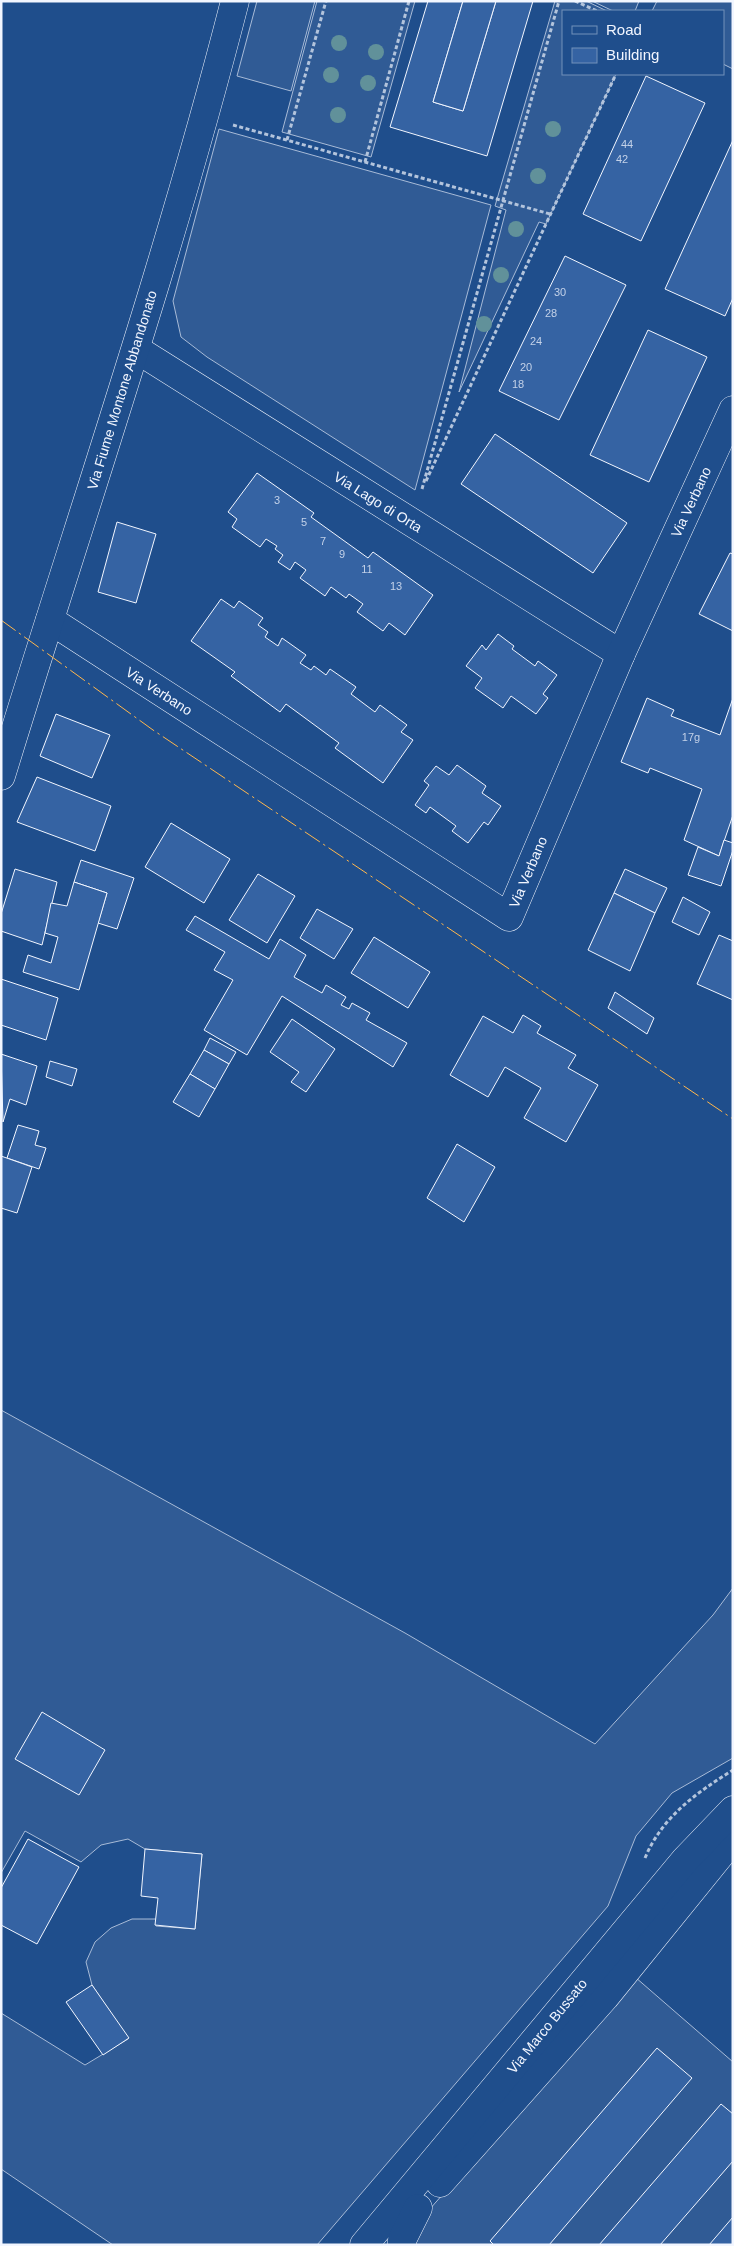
<svg xmlns="http://www.w3.org/2000/svg" width="734" height="2246" viewBox="0 0 734 2246" font-family="Helvetica,sans-serif">
<style>
.built{fill:#305b95;stroke:#a8bbd7}
.building{fill:#3563a3;stroke:#f2f6ff}
.lines{fill:none;stroke-linecap:round;stroke-linejoin:round}
.minor-casing{stroke:#f2f6ff;stroke-width:29}
.path{stroke:#b3c4dc;stroke-width:3;stroke-dasharray:4 2.5;stroke-linecap:butt}
.minor{stroke:#1f4e8c;stroke-width:28}
.power{stroke:#ffb74d;stroke-width:1;stroke-dasharray:18 4 2.5 4;stroke-linecap:butt}
.tree{fill:#61919a}
.labels{text-anchor:middle;dominant-baseline:central;stroke-width:4;stroke-linejoin:round;paint-order:stroke}
.number-label{font-size:11px;fill:#c3d1e8}
.street-label{font-size:14px;fill:#f2f6ff;stroke:#1f4e8c}
</style>
<rect width="100%" height="100%" fill="#1f4e8c"/>
<g class="built">
<path d="M257,1H315L291,91L237,76Z"/>
<path d="M317,1H415L371,157L282,132Z"/>
<path d="M555,1H586L607,11H563V74H616L546,224L539,222L459,392L506,210L495,206Z"/>
<path d="M592,1H639L635,11H613Z"/>
<path d="M657,1H733V69L723,64V11H652Z"/>
<path d="M219,129L491,205L415,490L207,357L181,337L173,301Z"/>
<path d="M1,1410L405,1633L595,1744L713,1615L733,1588V1758L672,1793L636,1836L608,1906L317,2245H113L1,2169V2013L85,2065L128,2039L92,1985L86,1962L95,1942L111,1928L132,1919H156V1926L195,1929L202,1854L145,1849L128,1839L101,1845L81,1862L25,1831L1,1873Z"/>
<path d="M635,1977L733,2062V2245H398Z"/>
</g>
<g class="building">
<path d="M428,1H463L433,102L463,111L496,1H533L487,156L390,127Z"/>
<path d="M463,1H496L463,111L433,102Z"/>
<path d="M646,76L705,103L641,241L583,214Z"/>
<path d="M733,140V298L725,316L665,289Z"/>
<path d="M565,256L626,285L559,420L499,391Z"/>
<path d="M648,330L707,357L649,482L590,455Z"/>
<path d="M495,434L627,523L593,573L461,484Z"/>
<path d="M257,473L314,513L311,517L368,558L373,552L433,595L405,635L389,623L383,631L357,612L363,604L349,594L346,598L331,587L325,596L300,578L306,570L295,562L290,570L278,562L283,555L275,549L277,546L266,539L260,547L232,527L237,519L228,512Z"/>
<path d="M117,522L156,534L136,603L98,592Z"/>
<path d="M730,553L733,554V631L699,614Z"/>
<path d="M221,599L234,608L239,601L263,618L258,625L268,632L265,637L278,646L282,638L306,655L300,663L311,670L314,666L326,675L330,669L356,687L351,694L375,712L380,705L407,725L401,732L413,740L383,783L335,748L339,743L286,704L280,712L231,676L235,672L191,641Z"/>
<path d="M498,634L514,646L512,649L535,666L538,661L557,675L543,694L548,698L536,714L511,696L503,708L475,688L482,678L466,666L482,645L486,650Z"/>
<path d="M647,698L674,710L671,716L720,735L733,698V815L719,856L684,840L702,789L650,768L648,773L621,762Z"/>
<path d="M56,714L110,735L92,778L40,756Z"/>
<path d="M457,765L486,786L482,793L501,806L488,825L484,822L468,843L452,831L456,826L430,807L426,813L415,805L429,785L424,781L436,766L449,775Z"/>
<path d="M37,777L111,806L95,851L17,822Z"/>
<path d="M171,823L230,859L204,903L145,867Z"/>
<path d="M724,840L733,843V850L721,886L688,875L698,847L719,856Z"/>
<path d="M81,860L134,878L117,929L98,923L107,893L74,882Z"/>
<path d="M15,869L57,882L42,945L1,931V914Z"/>
<path d="M625,869L667,888L655,913L614,893Z"/>
<path d="M258,874L295,896L267,943L229,920Z"/>
<path d="M74,882L107,893L79,990L23,972L28,955L51,963L58,937L45,933L51,903L67,906Z"/>
<path d="M614,893L655,913L630,971L588,950Z"/>
<path d="M683,897L710,912L699,935L672,922Z"/>
<path d="M317,909L353,929L334,959L300,938Z"/>
<path d="M195,916L269,959L280,939L306,955L294,977L322,993L326,985L346,997L341,1005L349,1009L352,1003L370,1013L366,1020L407,1043L393,1067L282,996L247,1055L204,1030L233,980L214,970L225,952L186,930Z"/>
<path d="M719,935L733,941V1000L697,984Z"/>
<path d="M374,937L430,972L408,1008L351,973Z"/>
<path d="M1,979L58,998L46,1040L1,1025Z"/>
<path d="M615,992L654,1018L647,1034L608,1008Z"/>
<path d="M523,1015L541,1026L537,1033L576,1055L568,1068L598,1085L566,1142L524,1118L541,1088L505,1067L488,1097L450,1075L483,1016L513,1033Z"/>
<path d="M292,1019L335,1049L306,1092L291,1082L299,1072L270,1052Z"/>
<path d="M210,1038L236,1052L229,1064L204,1050Z"/>
<path d="M204,1050L229,1064L215,1089L190,1074Z"/>
<path d="M1,1054L37,1066L26,1105L10,1099L3,1122Z"/>
<path d="M50,1061L77,1069L72,1086L46,1077Z"/>
<path d="M190,1074L215,1089L199,1117L173,1102Z"/>
<path d="M18,1125L39,1131L35,1145L46,1148L39,1169L7,1158Z"/>
<path d="M457,1144L495,1167L464,1222L427,1198Z"/>
<path d="M1,1156L32,1167L17,1213L1,1208Z"/>
<path d="M42,1712L105,1750L79,1795L15,1759Z"/>
<path d="M28,1839L79,1867L37,1944L1,1925V1888Z"/>
<path d="M145,1849L202,1854L195,1929L155,1925L158,1898L141,1896Z"/>
<path d="M92,1985L129,2038L103,2055L66,2002Z"/>
<path d="M657,2048L692,2078L549,2245H494L490,2241Z"/>
<path d="M721,2104L733,2114V2161L660,2245H599Z"/>
<path d="M733,2217V2245H709Z"/>
</g>
<g class="lines">
<g class="minor-casing">
<g id="minor">
<path d="M136,349L621,654"/>
<path d="M50,620L509,917L621,654L733,410"/>
<path d="M1,776C80,518 168,263 235,1"/>
<path d="M440,2183L605,1997L733,1839"/>
<path d="M364,2245L685,1860L733,1810"/>
<path d="M402,2245V2240L418,2208"/>
</g>
</g>
<g class="path">
<path d="M575,1L597,11"/>
<path d="M233,125L550,214"/>
<path d="M287,140L326,1"/>
<path d="M365,162L409,1"/>
<path d="M426,481L616,74"/>
<path d="M422,489L559,1"/>
<path d="M645,1858C662,1817 696,1793 733,1770"/>
</g>
<use href="#minor" class="minor"/>
<path class="power" d="M1,620L153,730L733,1119"/>
</g>
<g class="tree">
<circle cx="339" cy="43" r="8"/>
<circle cx="376" cy="52" r="8"/>
<circle cx="331" cy="75" r="8"/>
<circle cx="368" cy="83" r="8"/>
<circle cx="338" cy="115" r="8"/>
<circle cx="553" cy="129" r="8"/>
<circle cx="538" cy="176" r="8"/>
<circle cx="516" cy="229" r="8"/>
<circle cx="501" cy="275" r="8"/>
<circle cx="484" cy="324" r="8"/>
</g>
<g class="labels">
<g class="number-label">
<text x="627" y="144">44</text>
<text x="622" y="159">42</text>
<text x="560" y="292">30</text>
<text x="551" y="313">28</text>
<text x="536" y="341">24</text>
<text x="526" y="367">20</text>
<text x="518" y="384">18</text>
<text x="277" y="500">3</text>
<text x="304" y="522">5</text>
<text x="323" y="541">7</text>
<text x="342" y="554">9</text>
<text x="367" y="569">11</text>
<text x="396" y="586">13</text>
<text x="691" y="737">17g</text>
</g>
<g class="street-label">
<text transform="translate(122 390) rotate(-73)">Via Fiume Montone Abbandonato</text>
<text transform="translate(378 502) rotate(32)">Via Lago di Orta</text>
<text transform="translate(691 502) rotate(-65)">Via Verbano</text>
<text transform="translate(159 691) rotate(33)">Via Verbano</text>
<text transform="translate(528 872) rotate(-67)">Via Verbano</text>
<text transform="translate(547 2026) rotate(-51)">Via Marco Bussato</text>
</g>
</g>
<rect width="734" height="2246" fill="none" stroke="#f2f6ff" stroke-width="5"/>
<rect x="562" y="10" width="162" height="65" fill="#1f4e8c" stroke="#7391ba"/>
<rect x="572" y="26" width="25" height="8" fill="#1f4e8c" stroke="#7391ba"/>
<text x="606" y="35" font-size="15" fill="#f2f6ff">Road</text>
<rect x="572" y="48" width="25" height="15" fill="#3563a3" stroke="#7391ba"/>
<text x="606" y="60" font-size="15" fill="#f2f6ff">Building</text>
</svg>
